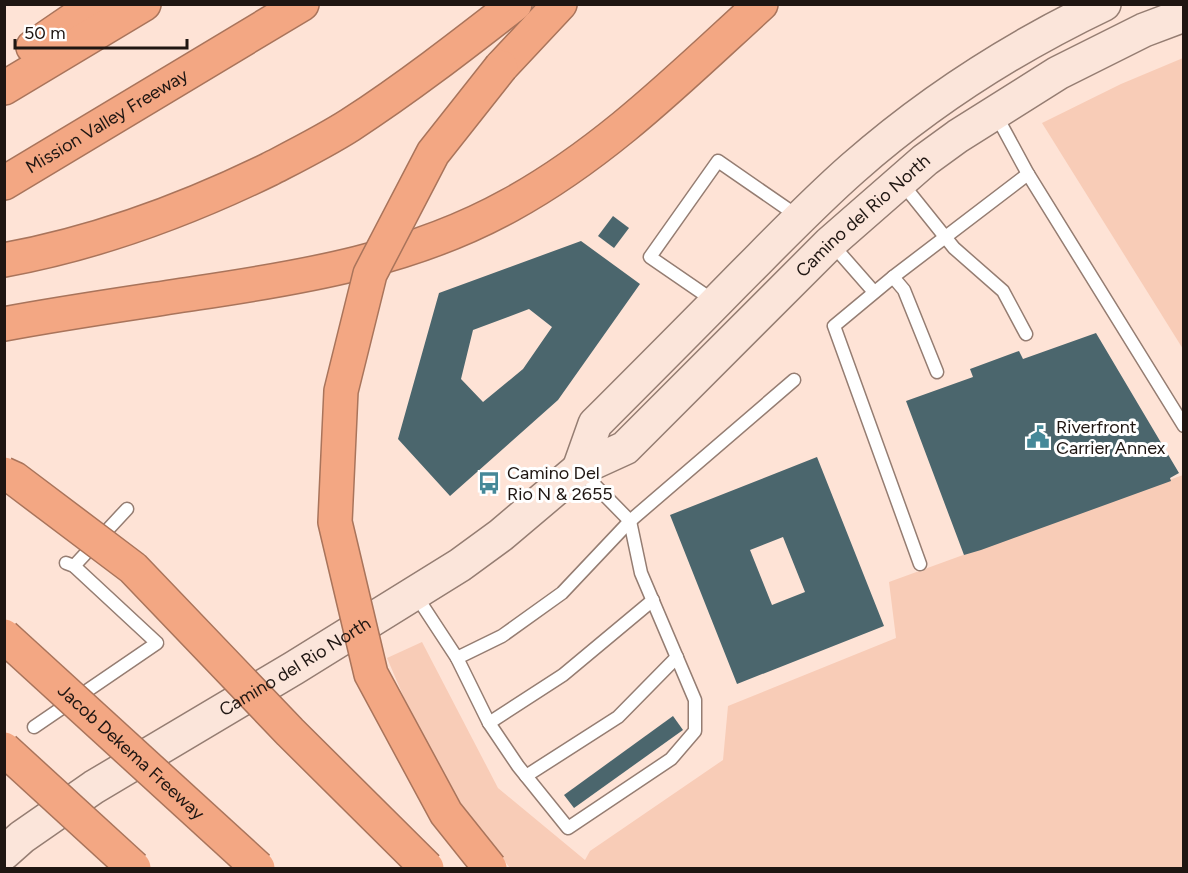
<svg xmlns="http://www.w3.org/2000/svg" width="1188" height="873" viewBox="0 0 1188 873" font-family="Figtree,sans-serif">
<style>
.green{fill:#f8ccb7}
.building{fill:#4b666d;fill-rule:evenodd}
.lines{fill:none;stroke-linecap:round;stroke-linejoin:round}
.service-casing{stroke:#957d72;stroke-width:15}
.secondary-casing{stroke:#957d72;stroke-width:36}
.motorway-casing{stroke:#a9745b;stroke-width:36}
.service{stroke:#fff;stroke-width:12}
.secondary{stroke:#fbe5da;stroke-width:33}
.motorway{stroke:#f3a783;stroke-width:33}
.motorway-bridge-casing{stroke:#a9745b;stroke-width:36;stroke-linecap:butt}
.motorway-bridge{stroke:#f3a783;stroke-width:33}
.labels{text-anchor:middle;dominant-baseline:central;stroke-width:6;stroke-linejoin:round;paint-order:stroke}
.street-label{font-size:18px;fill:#1f1612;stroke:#fff}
.poi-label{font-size:18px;fill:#1f1612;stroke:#fff;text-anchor:start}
</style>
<rect width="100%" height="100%" fill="#fee3d6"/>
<g class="green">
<path d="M1183,58V349L1042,123L1121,84Z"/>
<path d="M1183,475V868H510L492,845L444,791L387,658L422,642L498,788L585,860L590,851L723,760L728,706L896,638L889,582Z"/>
</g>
<g class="building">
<path d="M613,216L629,228L614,248L598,236Z"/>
<path d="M581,241L640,284L558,400L450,496L398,439L439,293ZM529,309L552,327L523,369L483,402L461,379L473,330Z"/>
<path d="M1096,333L1179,473L1170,478L1171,481L981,550L964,555L906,401L973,377L970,369L1019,351L1023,359Z"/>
<path d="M817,457L884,626L737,684L670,515ZM783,537L805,592L772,605L750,550Z"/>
<path d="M673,716L683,730L574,808L564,795Z"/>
</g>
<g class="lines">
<g class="service-casing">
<g id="service">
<path d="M996,115L1028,174L1184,426"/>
<path d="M901,182L954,248L1003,291L1026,334"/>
<path d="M831,243L874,292"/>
<path d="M893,277L904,290L937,372"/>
<path d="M714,301L650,257L718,161L799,217"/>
<path d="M920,564L834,326L893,277L1028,174"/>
<path d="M74,566L127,509"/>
<path d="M415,594L457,658L489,723L518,766L568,828L671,759L695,731V700L641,573L630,521L580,470"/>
<path d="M457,658L502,636L562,593L630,521L794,380"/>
<path d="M489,723L563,675L653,600"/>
<path d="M34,727L157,643L74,566L66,563"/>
<path d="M526,776L618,717L677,657"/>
</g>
</g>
<g class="secondary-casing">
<g id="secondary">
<path d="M579,469L595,424C642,377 689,330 736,282C774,244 812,204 853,168C928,102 1014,47 1104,4"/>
<path id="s1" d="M4,853L22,837L94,787L294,668L460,565L501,535L579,469L625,448L830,243L925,160L958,136L1058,73L1144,30L1184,15"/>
</g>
</g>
<g class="motorway-casing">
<g id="motorway">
<path d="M33,47L96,4"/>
<path d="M501,67L560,4"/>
<path d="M4,88L144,4"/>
<path id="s2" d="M4,183L302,4"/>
<path d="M4,260C97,243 186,210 270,169C297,155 325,141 350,125C407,88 461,46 515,4"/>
<path d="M4,324C68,312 133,303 197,293C305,277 413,259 510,205C605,153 681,77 761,4"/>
</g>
</g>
<use href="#service" class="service"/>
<use href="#secondary" class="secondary"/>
<use href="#motorway" class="motorway"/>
<g class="motorway-bridge-casing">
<g id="motorway-bridge">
<path d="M4,474L15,479L133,568L290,732L427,868"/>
<path id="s3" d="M4,636L258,868"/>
<path d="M4,749L134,868"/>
<path d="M490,868L446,813L371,674L335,522L341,391L370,274L433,153L501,67"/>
</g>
</g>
<use href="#motorway-bridge" class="motorway-bridge"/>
</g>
<defs>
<g id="civic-bare" transform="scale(1.8)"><path d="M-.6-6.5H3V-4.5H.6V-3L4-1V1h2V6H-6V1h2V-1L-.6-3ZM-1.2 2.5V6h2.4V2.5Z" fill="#458898" stroke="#fff" stroke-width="2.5" paint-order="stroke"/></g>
<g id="bus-bare" transform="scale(1.8)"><path d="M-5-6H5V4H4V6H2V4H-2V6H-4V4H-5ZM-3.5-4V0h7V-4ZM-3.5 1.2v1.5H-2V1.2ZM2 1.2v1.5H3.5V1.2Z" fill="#458898" stroke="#fff" stroke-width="2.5" paint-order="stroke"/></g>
</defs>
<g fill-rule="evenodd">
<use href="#civic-bare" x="1038" y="437"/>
<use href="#bus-bare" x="489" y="483"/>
</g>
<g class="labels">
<g class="street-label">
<text stroke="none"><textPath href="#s2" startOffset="120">Mission Valley Freeway</textPath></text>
<text stroke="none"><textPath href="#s1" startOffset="1076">Camino del Rio North</textPath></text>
<text stroke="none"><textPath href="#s1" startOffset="346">Camino del Rio North</textPath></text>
<text stroke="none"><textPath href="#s3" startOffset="172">Jacob Dekema Freeway</textPath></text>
</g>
<g class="poi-label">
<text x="1056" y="427">Riverfront<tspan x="1056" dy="21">Carrier Annex</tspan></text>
<text x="507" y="473">Camino Del<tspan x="507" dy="21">Rio N &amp; 2655</tspan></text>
</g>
</g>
<rect width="1188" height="873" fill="none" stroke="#1f1612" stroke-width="12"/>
<path d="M15 39v9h172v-9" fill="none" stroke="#1f1612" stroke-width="3"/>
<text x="24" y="39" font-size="18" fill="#1f1612" stroke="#ffffff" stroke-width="4.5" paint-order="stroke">50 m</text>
</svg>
